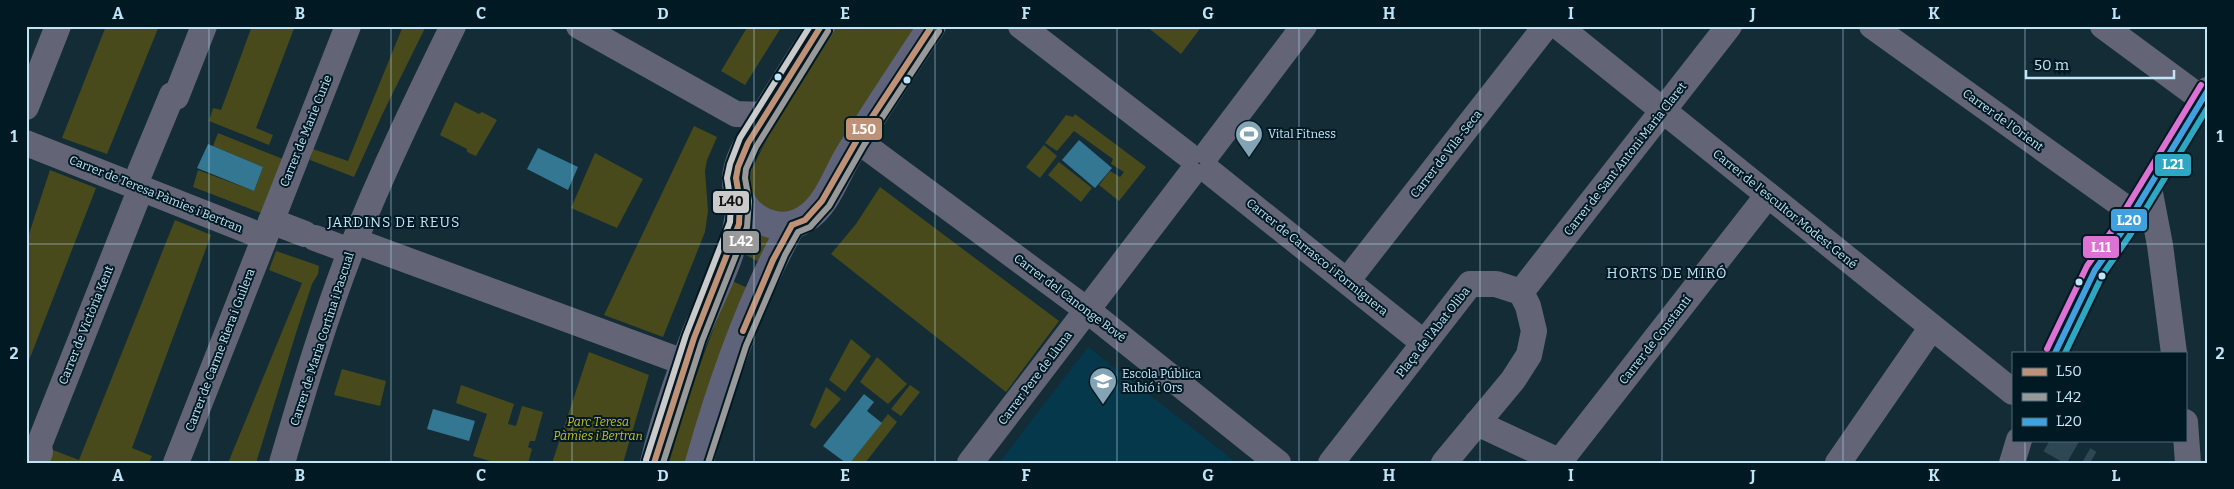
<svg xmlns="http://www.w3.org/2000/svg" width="2234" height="489" viewBox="0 0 2234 489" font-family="Bitter,serif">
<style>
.built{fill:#06384b}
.green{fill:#484a1b}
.water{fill:#347793}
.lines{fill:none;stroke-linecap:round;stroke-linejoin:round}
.minor-tunnel{stroke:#2d4852;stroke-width:26;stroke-dasharray:26 13;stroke-linecap:butt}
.minor{stroke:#636576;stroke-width:26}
.major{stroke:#5e6379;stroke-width:28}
.bus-1-casing{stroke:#011923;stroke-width:10}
.bus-2-casing{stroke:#011923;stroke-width:10}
.bus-3-casing{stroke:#011923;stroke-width:10}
.bus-4-casing{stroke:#011923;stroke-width:10}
.bus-5-casing{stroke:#011923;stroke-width:10}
.bus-6-casing{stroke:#011923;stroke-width:10}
.bus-1{stroke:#bf9278;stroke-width:6}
.bus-2{stroke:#999;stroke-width:6}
.bus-3{stroke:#40a1de;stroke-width:6}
.bus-4{stroke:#2da7c2;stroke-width:6}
.bus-5{stroke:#cacaca;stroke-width:6}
.bus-6{stroke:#dd72d4;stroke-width:6}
.grid{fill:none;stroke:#c0e5f8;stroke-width:1;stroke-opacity:0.55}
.bus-dot{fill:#c0e5f8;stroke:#011923;stroke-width:2}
.labels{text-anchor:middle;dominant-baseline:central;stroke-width:4;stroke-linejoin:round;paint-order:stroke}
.street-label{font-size:12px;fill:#c0e5f8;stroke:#011923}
.poi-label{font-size:12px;fill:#c0e5f8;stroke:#011923;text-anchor:start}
.park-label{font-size:12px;font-style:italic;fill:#c7c516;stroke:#011923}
.neighbourhood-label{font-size:14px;letter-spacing:1px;fill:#c0e5f8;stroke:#011923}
.line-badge{stroke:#011923;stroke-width:2}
.badge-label{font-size:14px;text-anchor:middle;font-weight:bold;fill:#fff}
.pale-badge-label{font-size:14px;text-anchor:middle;font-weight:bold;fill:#111}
.neatline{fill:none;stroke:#c0e5f8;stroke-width:2}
.grid-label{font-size:16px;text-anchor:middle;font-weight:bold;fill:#c0e5f8}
</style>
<rect width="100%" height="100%" fill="#132c35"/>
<path class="built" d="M1088,347L1237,463H999Z"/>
<g class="green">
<path d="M106,26H159L107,154L62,138Z"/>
<path d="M252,26H295L256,128L273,135L269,145L209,121L213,108L221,110Z"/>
<path d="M403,26H426L382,115L354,177L310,160L313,149L348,161Z"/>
<path d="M748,26H782L745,85L721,71Z"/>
<path d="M835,26H917L834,154L810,198L801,207L791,211L780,213L768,210L759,204L752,194L749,175L769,135Z"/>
<path d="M1146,26H1202L1181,54Z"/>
<path d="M455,102L479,114L482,112L497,120L476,156L467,152V149L440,135Z"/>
<path d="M1075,114L1146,167L1119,201L1099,185L1110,171L1120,177L1124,172L1111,164L1113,159L1074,131L1057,151L1045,143L1066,115L1073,117Z"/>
<path d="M694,126L717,137L707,160L705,171L708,211L705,232L663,337L604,315Z"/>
<path d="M218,133L283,159L261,213L193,187L198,170L254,191L263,167L213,146Z"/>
<path d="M1044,145L1057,156L1040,178L1026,167Z"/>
<path d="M595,153L643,179L617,228L571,208Z"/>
<path d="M1059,162L1092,188L1081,202L1048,175Z"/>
<path d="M50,170L96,188L26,368V243Z"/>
<path d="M880,187L1059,321L1006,392L831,254L856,224Z"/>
<path d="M175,220L211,235L132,448L152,456L149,463H47L53,450L79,460Z"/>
<path d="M752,231L771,237L759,262L744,254Z"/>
<path d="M276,251L314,264L319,266L318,274L312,284L296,333L256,463H228L302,283L269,270Z"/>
<path d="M732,281L748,288L686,463H669C686,401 708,341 732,281Z"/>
<path d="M851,339L871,356L845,392L829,380Z"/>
<path d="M589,352L649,375L623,463H552Z"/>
<path d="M877,357L907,384L888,404L860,382Z"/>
<path d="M342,369L386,381L380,406L334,395Z"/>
<path d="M461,385L514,404L508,424L516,426L522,406L543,412L535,441H530L528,447L532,449L528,463H497L473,456L487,414L456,403Z"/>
<path d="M910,385L920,392L901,416L891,409Z"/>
<path d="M826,387L841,399L815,429L810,425Z"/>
<path d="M888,414L897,422L865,463H850Z"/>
</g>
<g class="water">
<path d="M1079,140L1112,168L1095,188L1062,160Z"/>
<path d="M208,144L263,167L254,191L197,168Z"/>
<path d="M538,148L578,167L568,190L527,169Z"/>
<path d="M864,394L874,402L867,411L882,423L850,463H846L823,446Z"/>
<path d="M433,409L475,421L469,441L427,429Z"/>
</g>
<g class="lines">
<path class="minor-tunnel" d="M2050,440L2090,463"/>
<g class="minor">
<path d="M579,26L736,114L765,115"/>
<path d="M1021,26L1188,155"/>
<path d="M1558,26L2013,392"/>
<path d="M1872,26L2133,213"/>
<path d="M2103,26L2202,99"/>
<path d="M26,107L58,26"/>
<path d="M857,140L1087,310L1278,463"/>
<path d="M26,143L264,237"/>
<path d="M1208,153L1304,26"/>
<path d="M140,172L172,95L176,97L204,26"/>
<path d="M1210,172L1424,343"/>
<path d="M2149,188L2160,245L2174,353"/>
<path d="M271,221L305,234"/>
<path d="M315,238L350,251"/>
<path d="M355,241L686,363"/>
<path d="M1347,281L1546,26"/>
<path d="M1521,292L1729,26"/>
<path d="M2055,353L2095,270L2123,230L2208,90"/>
<path d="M2185,422L2188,463"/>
<path d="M1477,423L1563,463"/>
<path d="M1560,461L1768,195"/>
<path d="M36,463L40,452L39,445L141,188"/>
<path d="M176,463L348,26"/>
<path d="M282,463C303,391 324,320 351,250C381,174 417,100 453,26"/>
<path d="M970,463L1191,174"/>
<path d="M1331,463L1470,284H1496L1521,292L1528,306L1534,331L1529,355L1513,380L1444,463"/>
<path d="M1838,463L1932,327"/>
<path d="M2012,463L2019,440"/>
</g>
<g class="major">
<path d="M821,26C801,56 782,86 764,116C754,135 737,156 736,178C734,212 775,239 805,219C827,206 836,175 849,154C876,110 904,68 932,26"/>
<path d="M654,463C664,420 679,376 695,335C713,292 738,249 740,202"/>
<path d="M699,463C722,381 751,299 792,225"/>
</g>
<g class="bus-1-casing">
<g id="bus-1">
<path d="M792,225L805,220L822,201L857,140L932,26"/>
<path d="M743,331L773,260L792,225"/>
<path d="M654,463L694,338L739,224L740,202L736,178L738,167L748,143L821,26"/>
</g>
</g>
<g class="bus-2-casing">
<g id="bus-2">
<path d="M663,463L702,341L747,227L749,201L745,178L746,169L756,147L828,31"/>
<path d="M708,463L746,346L785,255L798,232L810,227L829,206L864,145L939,31"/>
</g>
</g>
<g class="bus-3-casing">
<path id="bus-3" d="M2055,353L2095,270L2123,230L2208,90"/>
</g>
<g class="bus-4-casing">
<path id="bus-4" d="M2065,353L2103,274L2130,235L2208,107"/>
</g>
<g class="bus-5-casing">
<path id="bus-5" d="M646,460L686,335L730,222L731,203L727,178L730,164L740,138L810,26"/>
</g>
<g class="bus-6-casing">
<path id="bus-6" d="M2047,349L2087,266L2116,225L2201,85"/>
</g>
<use href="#bus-1" class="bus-1"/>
<use href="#bus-2" class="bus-2"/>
<use href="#bus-3" class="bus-3"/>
<use href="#bus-4" class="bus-4"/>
<use href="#bus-5" class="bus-5"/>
<use href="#bus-6" class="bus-6"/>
</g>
<path class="grid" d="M209,26V463M391,26V463M572,26V463M754,26V463M935,26V463M1117,26V463M1299,26V463M1480,26V463M1662,26V463M1843,26V463M2025,26V353M26,244H2208M2025,440V463"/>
<defs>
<g id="stadium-pin" transform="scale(1.4375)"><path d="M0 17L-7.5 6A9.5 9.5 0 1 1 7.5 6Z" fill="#83a4b4" stroke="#011923"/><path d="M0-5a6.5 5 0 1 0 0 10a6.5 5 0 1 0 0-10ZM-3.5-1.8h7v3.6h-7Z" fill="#fff"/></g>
<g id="school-pin" transform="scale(1.4375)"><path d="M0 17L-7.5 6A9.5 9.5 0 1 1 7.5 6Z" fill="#83a4b4" stroke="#011923"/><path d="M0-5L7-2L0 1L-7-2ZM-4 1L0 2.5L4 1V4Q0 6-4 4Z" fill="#fff"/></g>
</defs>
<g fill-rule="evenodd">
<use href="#stadium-pin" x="1249" y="134"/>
<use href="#school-pin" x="1103" y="381"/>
</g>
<g class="bus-dot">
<circle cx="778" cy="77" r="4.5"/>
<circle cx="907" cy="80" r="4.5"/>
<circle cx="2102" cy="276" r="4.5"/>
<circle cx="2079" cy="282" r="4.5"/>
</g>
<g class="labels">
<g class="street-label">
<text transform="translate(2003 120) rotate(36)">Carrer de l'Orient</text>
<text transform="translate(306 131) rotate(-68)">Carrer de Marie Curie</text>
<text transform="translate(1446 154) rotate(-52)">Carrer de Vila-Seca</text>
<text transform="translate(1625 159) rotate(-52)">Carrer de Sant Antoni Maria Claret</text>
<text transform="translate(156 194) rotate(22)">Carrer de Teresa Pàmies i Bertran</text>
<text transform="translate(1785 209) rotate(39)">Carrer de l'escultor Modest Gené</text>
<text transform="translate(1317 257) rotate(39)">Carrer de Carrasco i Formiguera</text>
<text transform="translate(1070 298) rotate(37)">Carrer del Canonge Bové</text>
<text transform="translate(86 325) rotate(-68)">Carrer de Victòria Kent</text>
<text transform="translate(1433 332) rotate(-52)">Plaça de l'Abat Oliba</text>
<text transform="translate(322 339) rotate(-72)">Carrer de Maria Cortina i Pascual</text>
<text transform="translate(1655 340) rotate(-52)">Carrer de Constantí</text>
<text transform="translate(220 350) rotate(-69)">Carrer de Carme Riera i Guilera</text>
<text transform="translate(1035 378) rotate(-53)">Carrer Pere de Lluna</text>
</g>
<g class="poi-label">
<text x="1268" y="134">Vital Fitness</text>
<text x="1122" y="374">Escola Pública<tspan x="1122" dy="14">Rubió i Ors</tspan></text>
</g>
<g class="park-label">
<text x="598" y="422">Parc Teresa<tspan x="598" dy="14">Pàmies i Bertran</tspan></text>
</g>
<g class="neighbourhood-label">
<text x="394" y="222">JARDINS DE REUS</text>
<text x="1667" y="273">HORTS DE MIRÓ</text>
</g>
</g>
<g class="line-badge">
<rect x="845" y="117" width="38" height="24" rx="5" fill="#bf9278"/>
<rect x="2154" y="153" width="38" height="24" rx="5" fill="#2da7c2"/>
<rect x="712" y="190" width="38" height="24" rx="5" fill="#cacaca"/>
<rect x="2110" y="208" width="38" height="24" rx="5" fill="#40a1de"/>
<rect x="722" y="230" width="38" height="24" rx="5" fill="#999"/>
<rect x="2082" y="235" width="38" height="24" rx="5" fill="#dd72d4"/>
</g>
<g class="badge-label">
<text x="864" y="134">L50</text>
<text x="2173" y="169">L21</text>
<text x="2129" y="225">L20</text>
<text x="741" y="246">L42</text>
<text x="2101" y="252">L11</text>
</g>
<g class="pale-badge-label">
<text x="731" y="206">L40</text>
</g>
<rect width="2234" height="489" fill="none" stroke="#011923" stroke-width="55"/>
<rect x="2012" y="352" width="175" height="90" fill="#011923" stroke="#4d6b78"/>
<rect x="2022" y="368" width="25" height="8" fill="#bf9278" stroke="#4d6b78"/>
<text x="2056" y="376" font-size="15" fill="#c0e5f8">L50</text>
<rect x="2022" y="393" width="25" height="8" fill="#999999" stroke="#4d6b78"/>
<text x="2056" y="402" font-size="15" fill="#c0e5f8">L42</text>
<rect x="2022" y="418" width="25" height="8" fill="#40a1de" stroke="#4d6b78"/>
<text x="2056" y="426" font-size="15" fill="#c0e5f8">L20</text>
<path d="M2026 70v8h148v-8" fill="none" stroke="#c0e5f8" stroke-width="2.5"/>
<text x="2034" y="70" font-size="15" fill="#c0e5f8" stroke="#011923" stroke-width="4" paint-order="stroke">50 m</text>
<rect x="28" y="28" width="2178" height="434" class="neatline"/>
<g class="grid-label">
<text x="118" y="19">A</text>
<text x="300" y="19">B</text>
<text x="481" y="19">C</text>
<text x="663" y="19">D</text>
<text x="845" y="19">E</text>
<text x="1026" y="19">F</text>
<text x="1208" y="19">G</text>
<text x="1389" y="19">H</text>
<text x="1571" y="19">I</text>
<text x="1753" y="19">J</text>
<text x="1934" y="19">K</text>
<text x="2116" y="19">L</text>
<text x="14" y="142">1</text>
<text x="2220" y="142">1</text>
<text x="14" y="359">2</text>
<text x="2220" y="359">2</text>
<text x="118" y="481">A</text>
<text x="300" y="481">B</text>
<text x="481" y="481">C</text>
<text x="663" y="481">D</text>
<text x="845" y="481">E</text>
<text x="1026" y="481">F</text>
<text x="1208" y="481">G</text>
<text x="1389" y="481">H</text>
<text x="1571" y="481">I</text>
<text x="1753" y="481">J</text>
<text x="1934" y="481">K</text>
<text x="2116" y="481">L</text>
</g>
</svg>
